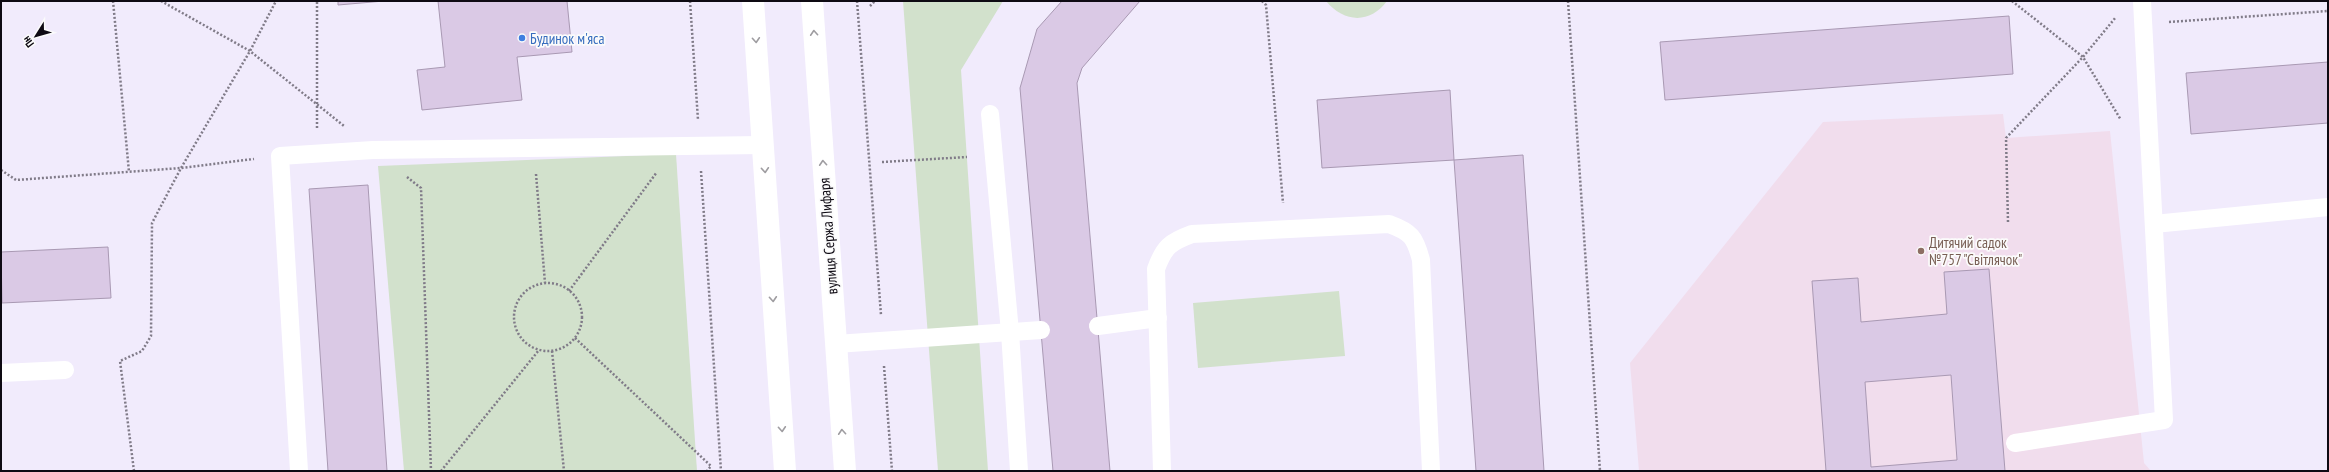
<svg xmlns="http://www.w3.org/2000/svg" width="2329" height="472" viewBox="0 0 2329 472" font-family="'PT Sans Narrow',sans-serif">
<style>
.education{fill:#f1dded}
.green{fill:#d2e1cc}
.building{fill:#dac9e5;stroke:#a999b3;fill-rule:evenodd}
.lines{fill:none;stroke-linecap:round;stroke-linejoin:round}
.path{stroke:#807b88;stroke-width:2.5;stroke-dasharray:2 2;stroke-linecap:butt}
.service{stroke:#fff;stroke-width:18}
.tertiary{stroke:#fff;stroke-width:22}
.oneway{stroke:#9f9da1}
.shop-dot{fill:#3f7fe0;stroke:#fbfbfb;stroke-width:1.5}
.education-dot{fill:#8d6e63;stroke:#fbfbfb;stroke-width:1.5}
.labels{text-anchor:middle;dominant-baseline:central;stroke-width:3.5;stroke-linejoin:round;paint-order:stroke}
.shop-label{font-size:15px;fill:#366cbe;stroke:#fbfbfb;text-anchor:start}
.street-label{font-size:15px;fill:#0e0a13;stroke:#fbfbfb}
.education-label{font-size:15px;fill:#785e54;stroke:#fbfbfb;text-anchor:start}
</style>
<rect width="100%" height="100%" fill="#f1ebfc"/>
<path class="education" d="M2003,114L2006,138L2110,131L2144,463L2151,471H1639L1630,363L1823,122Z"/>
<g class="green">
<path d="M903,1H1003L961,70L988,471H938Z"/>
<path d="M1326,1H1387C1370,24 1344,23 1326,1Z"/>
<path d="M676,154L697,471H404L378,166Z"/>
<path d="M1339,291L1345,356L1198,368L1193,303Z"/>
</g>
<g class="building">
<path d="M338,1H384L338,5Z"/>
<path d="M438,1H567L572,52L517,57L522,100L422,110L417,70L445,67Z"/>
<path d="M1062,1H1140L1082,68L1077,83L1110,471H1053L1020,88L1037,29Z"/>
<path d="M2009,16L2013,74L1665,100L1660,42Z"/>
<path d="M2328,62V123L2191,134L2186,73Z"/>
<path d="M1450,90L1454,160L1322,168L1317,100Z"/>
<path d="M1523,155L1544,471H1476L1454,160Z"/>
<path d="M368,185L387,471H328L309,189Z"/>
<path d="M108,247L111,298L2,303L1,252Z"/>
<path d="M1989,269L2005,471H1826L1812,281L1858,278L1861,322L1947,314L1944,272ZM1951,375L1957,460L1871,467L1865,382Z"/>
</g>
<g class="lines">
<g class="path">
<path d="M113,1L129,172"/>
<path d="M161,1L250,51L344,126"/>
<path d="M690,1L698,120"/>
<path d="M857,1L881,315"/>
<path d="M1262,1L1266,5L1283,203"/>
<path d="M1568,1L1600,471"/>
<path d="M2012,1L2083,57L2121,120"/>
<path d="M870,6L875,1"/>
<path d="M2169,22L2328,11"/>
<path d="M317,128V1"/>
<path d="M882,162L967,157"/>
<path d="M1,170L16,180L181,168L254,159"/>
<path d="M701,171L721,471"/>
<path d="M536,174L545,283"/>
<path d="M407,177L421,188L431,471"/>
<path d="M2008,222L2006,138L2083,57L2116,17"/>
<circle cx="548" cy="317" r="34"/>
<path d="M569,291L657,172"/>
<path d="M575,338L711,466L707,471"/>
<path d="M552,351L564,471"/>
<path d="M884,366L892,471"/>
<path d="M134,471L120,361L142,351L151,336L152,223L181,168L250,51L276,1"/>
<path d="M441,471L539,350"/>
</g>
<g class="service">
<path d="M990,114L1010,332L1019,471"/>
<path d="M2154,224L2328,207"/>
<path d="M1098,326L1158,318"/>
<path d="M836,344L1041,330"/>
<path d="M1,373L65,370"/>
<path d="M2015,443L2164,420L2142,1"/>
<path d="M299,471L280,156L373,150L763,145"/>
<path d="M1162,471L1156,269C1164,247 1170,242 1192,234L1389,224C1411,232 1415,237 1421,260L1431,471"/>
</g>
<g class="tertiary">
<path d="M753,1L785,471"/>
<path d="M812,1L845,471"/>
</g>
</g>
<defs><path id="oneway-chevron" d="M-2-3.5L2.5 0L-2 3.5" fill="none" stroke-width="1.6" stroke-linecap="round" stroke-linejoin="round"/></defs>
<g class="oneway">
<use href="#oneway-chevron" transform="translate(814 33) rotate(-94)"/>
<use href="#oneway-chevron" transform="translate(756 40) rotate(86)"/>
<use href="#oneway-chevron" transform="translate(823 163) rotate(-94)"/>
<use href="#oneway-chevron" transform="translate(765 170) rotate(86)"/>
<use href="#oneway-chevron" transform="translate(773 299) rotate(86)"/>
<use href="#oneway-chevron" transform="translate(782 429) rotate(86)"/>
<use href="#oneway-chevron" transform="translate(842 432) rotate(-94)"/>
</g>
<circle class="shop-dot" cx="522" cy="38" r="4"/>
<circle class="education-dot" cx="1921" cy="251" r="4"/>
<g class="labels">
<g class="shop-label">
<text x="530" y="38">Будинок м'яса</text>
</g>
<g class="street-label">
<text transform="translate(828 236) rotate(-94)">вулиця Сержа Лифаря</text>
</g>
<g class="education-label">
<text x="1929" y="242">Дитячий садок<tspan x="1929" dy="17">№757 "Світлячок"</tspan></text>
</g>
</g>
<rect width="2329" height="472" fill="none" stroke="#0e0a13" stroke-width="4"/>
<g transform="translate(36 36) rotate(233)" stroke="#fbfbfb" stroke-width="3" paint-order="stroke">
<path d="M0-3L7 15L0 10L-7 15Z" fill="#0e0a13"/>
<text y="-6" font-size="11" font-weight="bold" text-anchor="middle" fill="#0e0a13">Пн</text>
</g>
</svg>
